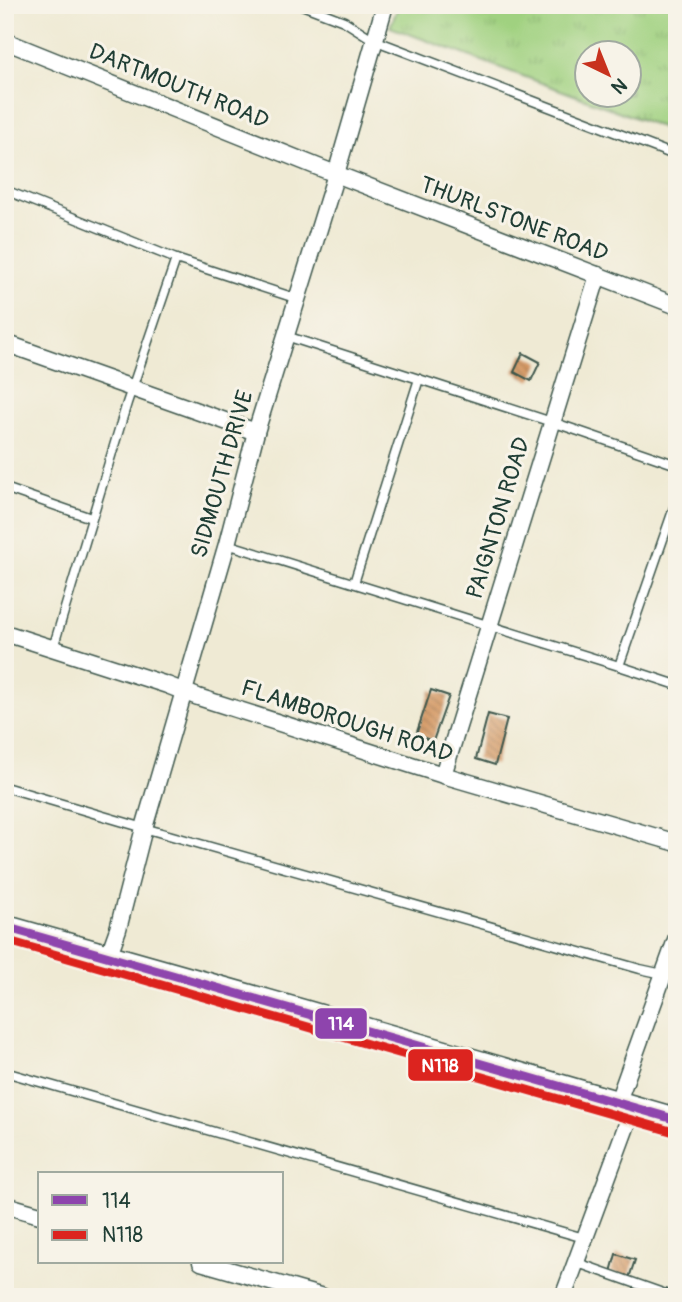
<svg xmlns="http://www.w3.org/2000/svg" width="682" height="1302" viewBox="0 0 682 1302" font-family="Pangolin,sans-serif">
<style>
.park{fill:url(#park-tufts);stroke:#60875a;stroke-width:2;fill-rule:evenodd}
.building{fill:url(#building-back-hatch)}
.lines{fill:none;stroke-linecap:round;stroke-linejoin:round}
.lane-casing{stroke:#3e574c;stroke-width:11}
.street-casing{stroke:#3e574c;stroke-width:19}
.secondary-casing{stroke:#3e574c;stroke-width:26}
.lane{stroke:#fff;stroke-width:8}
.street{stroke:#fff;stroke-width:16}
.secondary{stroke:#fff;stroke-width:23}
.bus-1-casing{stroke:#f7f3e8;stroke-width:14}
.bus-2-casing{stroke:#f7f3e8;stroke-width:14}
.bus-1{stroke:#8e44ad;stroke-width:9}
.bus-2{stroke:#dc241f;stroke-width:9}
.labels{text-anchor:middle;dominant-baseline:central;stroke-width:6;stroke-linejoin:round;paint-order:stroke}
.street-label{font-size:23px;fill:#1f3d34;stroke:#f7f3e8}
.line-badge{stroke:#f7f3e8;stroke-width:2.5}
.badge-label{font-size:19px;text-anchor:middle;font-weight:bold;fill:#fff}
</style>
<defs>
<pattern id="park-tufts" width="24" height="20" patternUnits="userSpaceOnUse" patternTransform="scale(1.75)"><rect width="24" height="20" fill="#a0d180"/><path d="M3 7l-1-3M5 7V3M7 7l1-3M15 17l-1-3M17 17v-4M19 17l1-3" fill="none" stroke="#89b46f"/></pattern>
<pattern id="building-back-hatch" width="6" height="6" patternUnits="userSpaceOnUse" patternTransform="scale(1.75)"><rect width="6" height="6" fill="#d49661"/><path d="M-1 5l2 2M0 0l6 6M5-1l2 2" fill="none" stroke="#ab7c51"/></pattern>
</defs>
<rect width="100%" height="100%" fill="#f7f3e8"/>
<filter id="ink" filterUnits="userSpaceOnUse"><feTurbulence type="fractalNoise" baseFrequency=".0143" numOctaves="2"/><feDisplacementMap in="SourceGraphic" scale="14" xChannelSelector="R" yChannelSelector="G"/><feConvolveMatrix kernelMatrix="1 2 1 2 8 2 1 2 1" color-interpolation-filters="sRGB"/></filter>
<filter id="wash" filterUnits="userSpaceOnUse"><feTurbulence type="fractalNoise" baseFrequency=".00686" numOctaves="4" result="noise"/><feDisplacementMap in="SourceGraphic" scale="28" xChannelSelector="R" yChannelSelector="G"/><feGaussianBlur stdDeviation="1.57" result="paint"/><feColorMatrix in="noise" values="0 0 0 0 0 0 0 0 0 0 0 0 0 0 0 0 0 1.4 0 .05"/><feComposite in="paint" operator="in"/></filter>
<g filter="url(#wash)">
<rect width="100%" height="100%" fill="#efead4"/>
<path class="park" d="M399,5H677V133L390,27ZM588,52H630V94H588Z"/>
<g id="blocks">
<g class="building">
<path d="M523,353L540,362L531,381L514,372Z"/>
<path d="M431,690L449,696L433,741L416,735Z"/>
<path d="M488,714L507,719L495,765L476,759Z"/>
<path d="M616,1254L635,1260L629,1278L611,1272Z"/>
</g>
</g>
</g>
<g filter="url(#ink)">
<use href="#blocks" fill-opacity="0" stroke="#3e574c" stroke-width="2"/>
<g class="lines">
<g class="lane-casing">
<g id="lane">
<path d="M302,5L344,21L374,40L677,156"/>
<path d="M5,190L176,259L298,299"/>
<path d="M286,336L564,426L677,465"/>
<path d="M5,488L91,518"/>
<path d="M227,544L619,666L677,685"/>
<path d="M354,583L419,379"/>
<path d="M53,648L127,403L176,259"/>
<path d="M619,666L677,499"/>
<path d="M5,787L144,828L640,969L663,974L677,980"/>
<path d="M5,1072L584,1238"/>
<path d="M575,1262L674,1297"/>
</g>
</g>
<g class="street-casing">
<g id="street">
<path d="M5,41L323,169L677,306"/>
<path d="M5,343L256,432"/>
<path d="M5,633L167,685L198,697L443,775L677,843"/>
<path d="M443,775L598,275"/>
<path d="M108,957L118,929L144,828L227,544L256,432L336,174L385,5"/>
<path d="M617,1104L677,937"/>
<path d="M5,1205L40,1215"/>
<path d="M201,1262L323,1297"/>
<path d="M563,1297L633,1108"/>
</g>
</g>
<g class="secondary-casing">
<path id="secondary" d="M5,927L305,1012L677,1120"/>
</g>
<use href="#lane" class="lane"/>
<use href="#street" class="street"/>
<use href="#secondary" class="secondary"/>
<g class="bus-1-casing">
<path id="bus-1" d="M5,927L677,1120"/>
</g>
<g class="bus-2-casing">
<path id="bus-2" d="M5,940L674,1132"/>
</g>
<use href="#bus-1" class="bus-1"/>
<use href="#bus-2" class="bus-2"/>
</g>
</g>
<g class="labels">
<g class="street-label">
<text transform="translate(179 86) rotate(22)">DARTMOUTH ROAD</text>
<text transform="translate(514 219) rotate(21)">THURLSTONE ROAD</text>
<text transform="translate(222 474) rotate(-74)">SIDMOUTH DRIVE</text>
<text transform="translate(498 518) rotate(-73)">PAIGNTON ROAD</text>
<text transform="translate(347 721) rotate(18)">FLAMBOROUGH ROAD</text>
</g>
</g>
<g class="line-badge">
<rect x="314" y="1007" width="54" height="33" rx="7" fill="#8e44ad"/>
<rect x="407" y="1048" width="67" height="34" rx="7" fill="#dc241f"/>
</g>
<g class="badge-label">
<text x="341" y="1030">114</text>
<text x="440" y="1072">N118</text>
</g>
<rect width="682" height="1302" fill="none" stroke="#f7f3e8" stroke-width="28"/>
<rect x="38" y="1172" width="245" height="91" fill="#f7f3e8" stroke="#a1aaa0" stroke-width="2"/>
<rect x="52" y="1195" width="35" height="10" fill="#8e44ad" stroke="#a1aaa0" stroke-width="2"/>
<text x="102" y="1208" font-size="21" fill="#1f3d34">114</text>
<rect x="52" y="1230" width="35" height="10" fill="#dc241f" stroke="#a1aaa0" stroke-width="2"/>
<text x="102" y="1242" font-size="21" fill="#1f3d34">N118</text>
<g transform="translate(608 74) rotate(137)"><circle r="33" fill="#f7f3e8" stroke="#a1aaa0" stroke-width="2"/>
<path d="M0-5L12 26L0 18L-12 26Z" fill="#c8321e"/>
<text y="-10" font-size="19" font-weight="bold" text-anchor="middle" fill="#1f3d34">N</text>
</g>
</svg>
